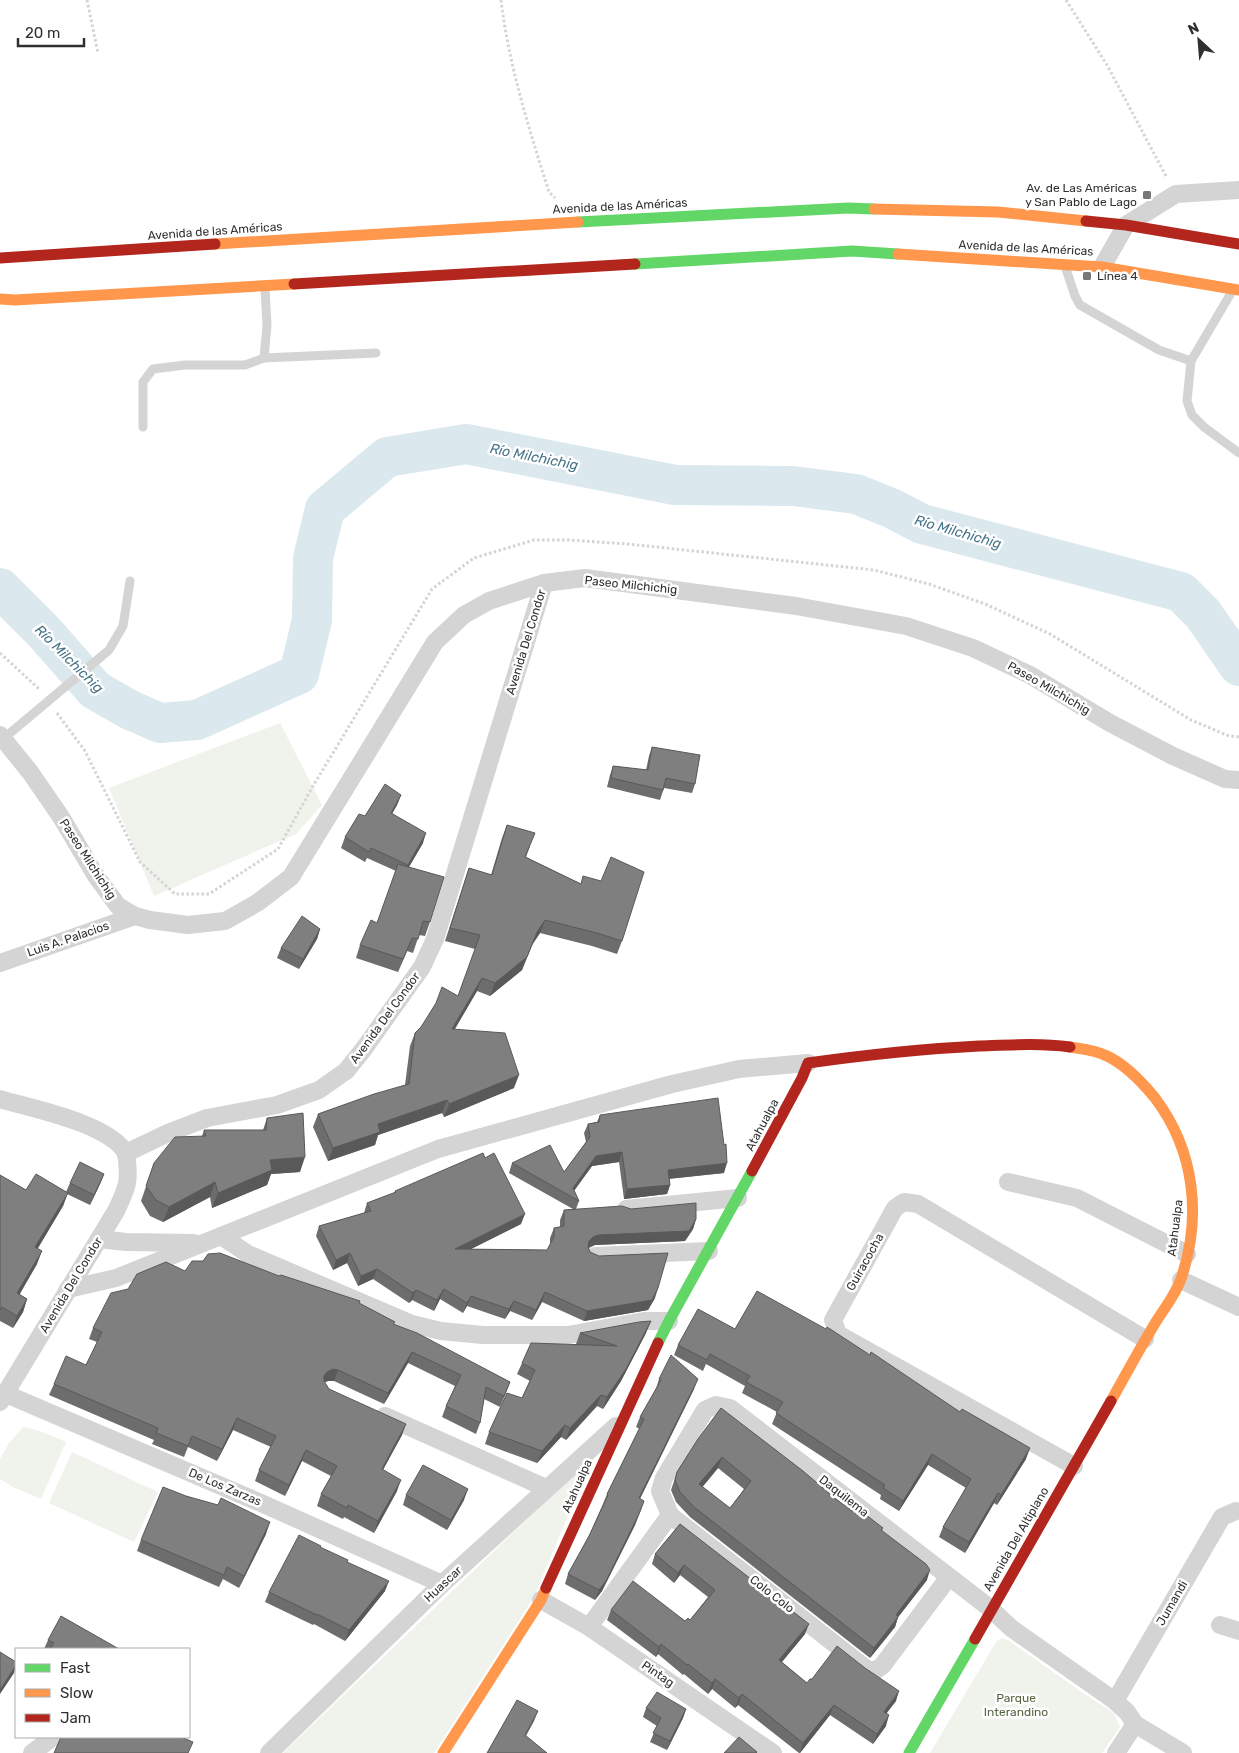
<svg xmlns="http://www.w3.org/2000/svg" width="1239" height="1753" viewBox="0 0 1239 1753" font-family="Rubik,sans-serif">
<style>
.green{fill:#f0f3ec}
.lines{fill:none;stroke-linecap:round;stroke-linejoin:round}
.river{stroke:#dbe8ee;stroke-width:40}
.path{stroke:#d4d4d4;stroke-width:3;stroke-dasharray:2.5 2.5;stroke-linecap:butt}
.lane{stroke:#d4d4d4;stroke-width:9}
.street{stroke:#d4d4d4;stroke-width:18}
.fast{stroke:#63d668;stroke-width:11}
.slow{stroke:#ff974d;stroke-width:11}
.jam{stroke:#b3261e;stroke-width:11}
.wall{fill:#6d6d6d;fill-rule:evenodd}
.shaded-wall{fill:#595959}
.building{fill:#7f7f7f;stroke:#595959;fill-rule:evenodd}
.poi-dot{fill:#787878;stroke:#fff;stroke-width:2}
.labels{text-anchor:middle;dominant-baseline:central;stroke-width:5;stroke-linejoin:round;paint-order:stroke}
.poi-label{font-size:12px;fill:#303030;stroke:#fff;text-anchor:end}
.street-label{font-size:12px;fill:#303030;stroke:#fff}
.park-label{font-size:12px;fill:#566743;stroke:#fff}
.water-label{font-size:14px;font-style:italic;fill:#487489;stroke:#fff}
</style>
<rect width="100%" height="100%" fill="#fff"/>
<g class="green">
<path d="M280,723L322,805L296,834L154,896L109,788Z"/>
<path d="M23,1427L37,1430L66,1442L41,1499L13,1487L0,1479V1459L9,1443Z"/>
<path d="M72,1452L158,1492L134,1542L49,1503Z"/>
<path d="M587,1462L590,1463L534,1597L434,1753H283Z"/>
<path d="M1001,1638L1008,1640L1086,1695L1114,1713L1120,1727L1102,1753H930L996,1642Z"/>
</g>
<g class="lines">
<path class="river" d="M0,588L44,632L95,690L130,710L160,723L197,720L299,674L312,620L313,558L325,509L387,457L466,444L675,485L793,486L856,494L891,508L922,524L1181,592L1203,614L1239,666"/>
<g class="path">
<path d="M87,0L98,53"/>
<path d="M501,0C509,66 529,129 549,192L555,198"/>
<path d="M1066,0L1107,65L1167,178"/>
<path d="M0,653L39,689"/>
<path d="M57,713L85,751L140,862L175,894H209L278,849L313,786L432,589L474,558L534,540H569L628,544L874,570L929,584L985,604L1050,634L1191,720L1229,736L1239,737"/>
</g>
<g class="lane">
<path d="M1066,269L1075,296L1080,305L1159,350L1191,361"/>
<path d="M1231,293L1191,361L1187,401L1192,415L1204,427L1239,453"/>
<path d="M264,358L376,353"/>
<path d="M143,427V382L153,369L185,365H245L264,358L267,325L265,289"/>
<path d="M3,739L109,650L123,626L130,581"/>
</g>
<g class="street">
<path d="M1102,267L1126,225L1176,194L1239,190"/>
<path d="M0,735L30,772L61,817L96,876L118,906L135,916L150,920L188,925L225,921L257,903L291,877L435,642L464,615L489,601L544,583L585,578L796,606L906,626L973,648L1030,675L1110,723L1173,756L1225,779L1239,780"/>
<path d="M0,963L135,916"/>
<path d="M0,1099C33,1109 108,1123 126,1153"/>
<path d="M1008,1182L1077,1198L1187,1254"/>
<path d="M626,1209L738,1198"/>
<path d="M221,1236L248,1254L412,1324L441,1331L483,1335H568L644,1321H669"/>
<path d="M99,1239L126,1242L194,1243"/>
<path d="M595,1256L709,1251"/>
<path d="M1181,1280L1239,1307"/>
<path d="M68,1289L116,1278L438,1149L672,1084L739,1069L808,1063"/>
<path d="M6,1394L261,1503L442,1584"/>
<path d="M0,1402L116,1211C128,1186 130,1181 126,1153L168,1133L207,1118L277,1105L319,1090L346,1071L363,1050L422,967L435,939L544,583"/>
<path d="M385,1416L546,1488"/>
<path d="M1074,1466L838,1334L833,1320L895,1208L904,1202L918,1204L1145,1339"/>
<path d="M670,1515L868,1670H876L882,1666L949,1577"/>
<path d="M541,1600L589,1627L773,1753"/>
<path d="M1220,1625L1239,1631"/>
<path d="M589,1627L670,1515L660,1491L664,1478L705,1410L716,1405L730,1408L991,1609L1011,1628L1115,1701L1127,1712L1135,1724L1183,1753"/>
<path d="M1115,1701L1222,1517L1236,1511"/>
<path d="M32,1753L53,1737"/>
<path d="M269,1753L442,1584L616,1426"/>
<path d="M1116,1753L1135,1724"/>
</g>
<g class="fast">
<path d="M578,222L848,208L874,209"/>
<path d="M635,264L852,251L898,254"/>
<path d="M658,1343L669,1321L752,1171"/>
<path d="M909,1753L975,1639"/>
</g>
<g class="slow">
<path d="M874,209L998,212L1086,221"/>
<path d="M215,244L578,222"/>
<path d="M898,254L1102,267L1239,290"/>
<path d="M0,299L15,300L294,284"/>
<path d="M1070,1047C1082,1049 1095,1050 1107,1056C1126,1065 1142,1082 1155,1098C1195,1151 1202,1217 1181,1279C1175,1296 1163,1310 1154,1325C1139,1350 1125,1376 1111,1401"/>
<path d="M443,1753L541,1600L546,1588"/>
</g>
<g class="jam">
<path d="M1086,221L1126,225L1239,244"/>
<path d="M0,258L215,244"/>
<path d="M294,284L635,264"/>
<path d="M752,1171L802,1078L808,1063C865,1055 921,1049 979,1046C1009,1045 1039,1043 1070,1047"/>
<path d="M546,1588L658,1343"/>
<path d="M975,1639L1111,1401"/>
</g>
</g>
<g class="wall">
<path d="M652,747L695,784L692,793L664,788L660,800L607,787L610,775L613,766L646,770L649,756Z"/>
<path d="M401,795L397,805L392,813L423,843L409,867L430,922L425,936L419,935L413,953L407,951L398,972L356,958L360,945L377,923L396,871L367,858L365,862L341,848L345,837L365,816Z"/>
<path d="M507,825L530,846L526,857L581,884L583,876L622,941L617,954L592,946L540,933L532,945L522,970L490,996L477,991L455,1029L514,1088L444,1117L442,1113L378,1135L375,1145L328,1161L313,1127L318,1114L405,1085L410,1046L415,1033L458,996L475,949L445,941L469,868L491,875L502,838Z"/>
<path d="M320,929L317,939L299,969L277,958L281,948Z"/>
<path d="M600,1115L724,1173L669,1179L670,1185L667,1194L624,1199L619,1162L592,1166L574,1191L579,1201L576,1209H631L696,1219L693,1229L685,1241L595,1245L589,1248L590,1252L655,1298L648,1310L584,1321L542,1302L532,1320L510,1311L505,1319L467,1306L463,1313L440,1299L434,1311L412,1300L409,1303L373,1279L358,1286L347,1263L333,1270L316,1236L319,1226L364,1213L367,1203L394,1193L395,1191L521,1224L471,1249L547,1250L550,1244V1238L554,1228L560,1227V1220L564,1210L573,1209L509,1173L512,1163L564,1172L586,1142L584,1133L588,1124L597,1122Z"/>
<path d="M267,1118L300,1172L271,1174L267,1185L212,1208L210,1197L163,1222L150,1216L141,1201L154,1163L202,1136L204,1130H263Z"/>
<path d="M104,1174L100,1184L90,1205L67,1194L63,1206L37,1249V1264L19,1294L27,1299L23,1312L13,1328L0,1321V1175L26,1190L66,1192L70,1183Z"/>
<path d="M185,1271L279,1276L359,1303L395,1322L394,1324L510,1382L506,1393L500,1407L484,1399L480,1423L476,1434L442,1417L446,1406L455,1386L408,1363L384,1404L334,1381H328L324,1382L329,1389L402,1435L383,1470L397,1491L374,1533L344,1517L343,1519L317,1506L321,1494L331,1476L302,1461L285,1496L255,1481L259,1470L271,1447L233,1430L217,1461L188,1447L184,1457L152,1444L154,1440L49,1395L54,1384L86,1365L97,1342L89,1339L93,1328L128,1289Z"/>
<path d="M735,1329L1026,1459L997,1505L994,1503L965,1553L939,1537L943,1527L966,1488L928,1465L899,1511L880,1499L881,1495L772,1424L777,1412L742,1393L745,1386L706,1364L703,1371L674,1355L678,1345Z"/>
<path d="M580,1333H646L621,1381L603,1409L597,1406L566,1440L561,1437L537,1463L485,1444L489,1432L522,1398L530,1381L517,1374L522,1363L576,1344Z"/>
<path d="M659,1379L694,1389L640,1499L644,1501L635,1525L602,1591L595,1600L565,1584L568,1574L589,1536L603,1504L607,1494L640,1429L636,1427L640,1417L656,1389Z"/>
<path d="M698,1439L836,1499L852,1511L883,1528L882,1531L927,1580L898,1617L895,1627L870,1658L690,1517L676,1502L671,1490L677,1472ZM718,1468L744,1489L730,1508L702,1487Z"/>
<path d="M406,1495L464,1500L447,1530L403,1505Z"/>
<path d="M680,1524L805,1634L782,1662L807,1683L812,1679L896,1701L886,1713V1726L873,1744L830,1715L800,1753H799L738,1705L735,1708L712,1689L708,1694L684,1674L683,1675L658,1654L656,1657L607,1620L611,1610L685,1621L690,1620L708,1597L680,1575L674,1583L652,1564L655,1554Z"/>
<path d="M266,1534L239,1588L223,1579L219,1587L137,1551L141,1540Z"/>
<path d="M320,1548L347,1562L385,1591L345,1641L314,1624L313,1625L265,1602L269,1592Z"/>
<path d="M48,1640L119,1649H44Z"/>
<path d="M646,1708L686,1709L683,1718L667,1750L650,1742L657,1726L643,1717Z"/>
</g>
<g class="shaded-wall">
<path d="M401,795L397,805L387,823L391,813Z"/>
<path d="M426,833L423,843L404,875L408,865Z"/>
<path d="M545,920L540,933L532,945L522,970L490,996L495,983L537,932Z"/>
<path d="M320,929L317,939L299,969L303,959Z"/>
<path d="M412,938L407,951L398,972L403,959Z"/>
<path d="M482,978L477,991L447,1042L452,1029Z"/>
<path d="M519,1075L514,1088L444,1117L449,1104Z"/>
<path d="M447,1100L442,1113L378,1135L375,1145L328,1161L333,1148L378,1124Z"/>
<path d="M622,1152L619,1162L592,1166L570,1196L573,1188L596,1156Z"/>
<path d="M305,1157L300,1172L271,1174L267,1185L212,1208L218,1193L270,1160Z"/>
<path d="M727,1163L724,1173L665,1179L668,1170Z"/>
<path d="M104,1174L100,1184L90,1205L94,1195Z"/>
<path d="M215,1182L210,1197L163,1222L169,1207Z"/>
<path d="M670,1185L667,1194L624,1199L627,1189Z"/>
<path d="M68,1193L63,1206L31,1260L35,1247Z"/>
<path d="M525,1214L521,1224L451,1259L455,1249Z"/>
<path d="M696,1219L693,1229L685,1241L595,1245L589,1247L585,1252L589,1241L593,1237L598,1235Z"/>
<path d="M42,1251L37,1264L13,1306L17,1293Z"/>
<path d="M350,1253L347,1263L333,1270L336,1260Z"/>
<path d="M377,1269L373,1279L358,1286L361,1276Z"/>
<path d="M658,1288L655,1298L648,1310L584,1321L587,1311Z"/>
<path d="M444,1289L440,1299L434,1311L437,1300Z"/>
<path d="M416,1290L412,1300L409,1303L413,1293Z"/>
<path d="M545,1292L542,1302L532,1320L536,1310Z"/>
<path d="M471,1296L467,1306L463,1313L467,1303Z"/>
<path d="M27,1299L23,1312L13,1328L17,1316Z"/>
<path d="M514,1301L510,1311L505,1319L509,1309Z"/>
<path d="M651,1321L646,1333L621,1381L603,1409L607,1397Z"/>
<path d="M412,1352L408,1363L384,1404L388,1393Z"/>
<path d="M333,1369L338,1370L334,1381H328L323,1383L324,1376L327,1372Z"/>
<path d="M698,1379L694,1389L635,1508L639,1498Z"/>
<path d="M601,1395L597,1406L566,1440L570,1428Z"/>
<path d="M237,1418L233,1430L217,1461L222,1449Z"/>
<path d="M406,1424L402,1435L377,1480L382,1469Z"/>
<path d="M565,1425L561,1437L537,1463L542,1451Z"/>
<path d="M1030,1448L1026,1459L997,1505L1001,1495Z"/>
<path d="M306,1450L302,1461L285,1496L289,1485Z"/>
<path d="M932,1454L928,1465L899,1511L903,1501Z"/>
<path d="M722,1457L718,1468L696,1495L699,1484Z"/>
<path d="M401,1480L397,1491L374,1533L378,1521Z"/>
<path d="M468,1489L464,1500L447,1530L451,1520Z"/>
<path d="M998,1493L994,1503L965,1553L969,1542Z"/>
<path d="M644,1501L635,1525L602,1591L595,1600L599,1590Z"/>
<path d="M270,1522L266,1534L239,1588L244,1576Z"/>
<path d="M684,1565L680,1575L674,1583L678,1573Z"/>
<path d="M930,1570L927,1580L892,1625L896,1615Z"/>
<path d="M389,1581L385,1591L345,1641L349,1630Z"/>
<path d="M898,1617L895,1627L870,1658L874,1648Z"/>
<path d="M809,1624L805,1634L775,1670L779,1660Z"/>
<path d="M661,1644L658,1654L656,1657L659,1647Z"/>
<path d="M16,1665L14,1673L0,1694V1690Z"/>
<path d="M715,1679L712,1689L708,1694L712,1683Z"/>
<path d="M899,1691L896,1701L880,1722L884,1712Z"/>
<path d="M742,1694L738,1705L735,1708L739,1698Z"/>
<path d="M834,1705L830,1715L800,1753L803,1743Z"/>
<path d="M686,1709L683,1718L667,1750L670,1741Z"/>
<path d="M538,1711L534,1721L521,1745L525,1735Z"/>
<path d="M889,1715L886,1726L873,1744L877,1734Z"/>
</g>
<g class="building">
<path d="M652,747L700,755L695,784L666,778L663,790L611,778L613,766L648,770Z"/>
<path d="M385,784L401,795L391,813L426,833L408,865L371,848L369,852L345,837L359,814L365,816Z"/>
<path d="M507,825L535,833L525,857L581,884L583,876L601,881L611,857L644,872L622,941L597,933L545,920L537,932L527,957L495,983L482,978L452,1029L505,1033L519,1075L449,1104L447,1100L378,1124L380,1132L333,1148L318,1114L374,1094L409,1084L415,1033L421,1027L436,1003L442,987L458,996L480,935L450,928L469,868L492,875Z"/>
<path d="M398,864L444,877L430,922L423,921L418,939L412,938L403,959L360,945L371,920L377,923Z"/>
<path d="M302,916L320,929L303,959L281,948Z"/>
<path d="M718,1098L724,1145L726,1144L727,1163L668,1170L670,1185L627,1189L622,1152L596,1156L573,1188L579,1201L512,1163L550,1145L564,1172L590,1137L588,1124L599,1122L600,1115Z"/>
<path d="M303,1113L305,1157L270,1160L272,1170L218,1193L215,1182L169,1207L156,1200L146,1186L154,1163L175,1137L206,1136L204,1130H266L267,1118Z"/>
<path d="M483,1153L485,1158L494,1153L525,1214L455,1249L547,1250L554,1237V1228L564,1226V1210L622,1206L631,1209L696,1203V1219L689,1231L598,1235L593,1237L589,1241L588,1247L590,1252L599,1256L668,1253L658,1288L652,1300L587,1311L545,1292L536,1310L514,1301L509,1309L471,1296L467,1303L444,1289L437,1300L416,1290L413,1293L377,1269L361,1276L350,1253L336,1260L319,1226L371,1211L367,1203L396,1192L395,1191Z"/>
<path d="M80,1162L104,1174L94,1195L70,1183Z"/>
<path d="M36,1174L68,1193L35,1247L42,1251L17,1293L27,1299L17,1316L2,1307L0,1310V1175L26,1190Z"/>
<path d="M220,1253L279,1276L281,1275L360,1301L359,1303L395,1322L393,1324L417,1333L510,1382L504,1396L486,1387L480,1423L446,1406L461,1375L412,1352L388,1393L338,1370L333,1369L327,1372L324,1376V1381L329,1389L406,1424L382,1469L401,1480L378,1521L348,1505L347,1508L321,1494L337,1466L306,1450L289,1485L259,1470L276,1436L237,1418L222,1449L192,1436L188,1446L156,1433L158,1428L54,1384L66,1356L86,1365L102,1332L93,1328L111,1293L128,1289L137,1274L166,1262L185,1271L192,1261H203L208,1254Z"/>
<path d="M757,1291L826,1329L827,1327L870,1355L871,1352L960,1412L962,1409L1030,1448L1001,1495L998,1493L969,1542L943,1527L971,1479L932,1454L903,1501L883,1488L885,1485L776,1413L783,1402L746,1382L750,1376L710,1354L707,1360L678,1345L698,1309L735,1329Z"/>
<path d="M651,1321L626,1369L607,1397L601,1395L570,1428L565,1425L542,1451L489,1432L507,1393L522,1398L535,1370L522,1363L531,1343L617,1346L580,1333L639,1322Z"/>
<path d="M671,1355L698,1379L639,1498L644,1501L639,1514L606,1581L599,1590L568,1574L589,1536L608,1495L607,1494L644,1419L640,1417L661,1380L659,1379Z"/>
<path d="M721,1408L803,1471L836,1499L852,1511L856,1507L883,1528L881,1530L926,1564L930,1570L896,1615L898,1617L874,1648L694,1507L680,1492L675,1480L677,1472L698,1439ZM722,1457L751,1481L730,1508L699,1484Z"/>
<path d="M423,1465L468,1489L451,1520L406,1495Z"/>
<path d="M163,1487L186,1496L218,1505L221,1498L270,1522L244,1576L227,1567L224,1575L141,1540Z"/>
<path d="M680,1524L809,1624L779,1660L807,1683L810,1679H812L837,1646L865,1668L899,1691L884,1712L889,1715L877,1734L834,1705L803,1743L742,1694L739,1698L715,1679L712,1683L688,1664L687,1665L661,1644L659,1647L611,1610L633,1581L685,1621L688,1618L690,1620L715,1590L684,1565L678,1573L655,1554Z"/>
<path d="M299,1535L321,1546L320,1547L348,1560L347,1562L389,1581L349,1630L317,1614V1615L269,1592Z"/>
<path d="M61,1616L119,1649H50L54,1643L48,1640Z"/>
<path d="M0,1652L16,1662V1665L0,1690Z"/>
<path d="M657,1692L686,1709L670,1741L653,1733L661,1718L646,1708Z"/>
<path d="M517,1700L538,1711L525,1735L547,1753H487Z"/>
<path d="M61,1737H181L193,1742L188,1753H54Z"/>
<path d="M739,1737L757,1752L756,1753H724Z"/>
</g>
<g class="poi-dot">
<rect x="1142" y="190" width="10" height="10" rx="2.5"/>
<rect x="1082" y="271" width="10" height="10" rx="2.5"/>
</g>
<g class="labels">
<g class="poi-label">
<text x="1137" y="188">Av. de Las Américas<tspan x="1137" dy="14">y San Pablo de Lago</tspan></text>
<text x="1097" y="276" text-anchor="start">Línea 4</text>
</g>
<g class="street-label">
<text transform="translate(620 206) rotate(-3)">Avenida de las Américas</text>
<text transform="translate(215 231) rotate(-4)">Avenida de las Américas</text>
<text transform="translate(1026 248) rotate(3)">Avenida de las Américas</text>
<text transform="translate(631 585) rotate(6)">Paseo Milchichig</text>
<text transform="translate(526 642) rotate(-73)">Avenida Del Condor</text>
<text transform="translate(1049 688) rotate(30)">Paseo Milchichig</text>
<text transform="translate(88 859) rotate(57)">Paseo Milchichig</text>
<text transform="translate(68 939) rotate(-19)">Luis A. Palacios</text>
<text transform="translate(385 1018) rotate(-54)">Avenida Del Condor</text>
<text transform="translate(762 1125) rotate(-62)">Atahualpa</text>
<text transform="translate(1175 1228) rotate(-83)">Atahualpa</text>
<text transform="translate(865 1262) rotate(-61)">Guiracocha</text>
<text transform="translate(71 1285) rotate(-59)">Avenida Del Condor</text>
<text transform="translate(577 1486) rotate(-66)">Atahualpa</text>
<text transform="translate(225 1487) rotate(23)">De Los Zarzas</text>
<text transform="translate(844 1496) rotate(38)">Daquilema</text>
<text transform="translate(1016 1539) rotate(-60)">Avenida Del Altiplano</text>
<text transform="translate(443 1584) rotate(-43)">Huascar</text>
<text transform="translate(772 1594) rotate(38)">Colo Colo</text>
<text transform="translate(1172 1603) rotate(-60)">Jumandi</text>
<text transform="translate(658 1674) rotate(34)">Pintag</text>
</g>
<g class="park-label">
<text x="1016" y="1698">Parque<tspan x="1016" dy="14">Interandino</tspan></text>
</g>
<g class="water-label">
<text transform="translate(534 457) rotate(11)">Río Milchichig</text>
<text transform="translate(958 532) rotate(16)">Río Milchichig</text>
<text transform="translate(69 659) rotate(45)">Río Milchichig</text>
</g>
</g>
<rect x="15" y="1648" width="175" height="90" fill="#ffffff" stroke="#acacac"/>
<rect x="25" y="1664" width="25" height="8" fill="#63d668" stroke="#acacac"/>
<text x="60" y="1673" font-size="15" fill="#303030">Fast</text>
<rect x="25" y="1689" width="25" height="8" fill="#ff974d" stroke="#acacac"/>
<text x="60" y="1698" font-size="15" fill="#303030">Slow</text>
<rect x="25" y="1714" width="25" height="8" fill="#b3261e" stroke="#acacac"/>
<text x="60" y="1723" font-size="15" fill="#303030">Jam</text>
<g transform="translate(1199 40) rotate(334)" stroke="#ffffff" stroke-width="4" paint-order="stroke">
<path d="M0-4L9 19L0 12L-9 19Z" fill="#303030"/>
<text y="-8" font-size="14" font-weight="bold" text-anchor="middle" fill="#303030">N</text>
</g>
<path d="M18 38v8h66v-8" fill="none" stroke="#303030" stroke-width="2.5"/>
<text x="25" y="38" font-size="15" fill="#303030" stroke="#ffffff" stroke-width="4" paint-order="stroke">20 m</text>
</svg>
